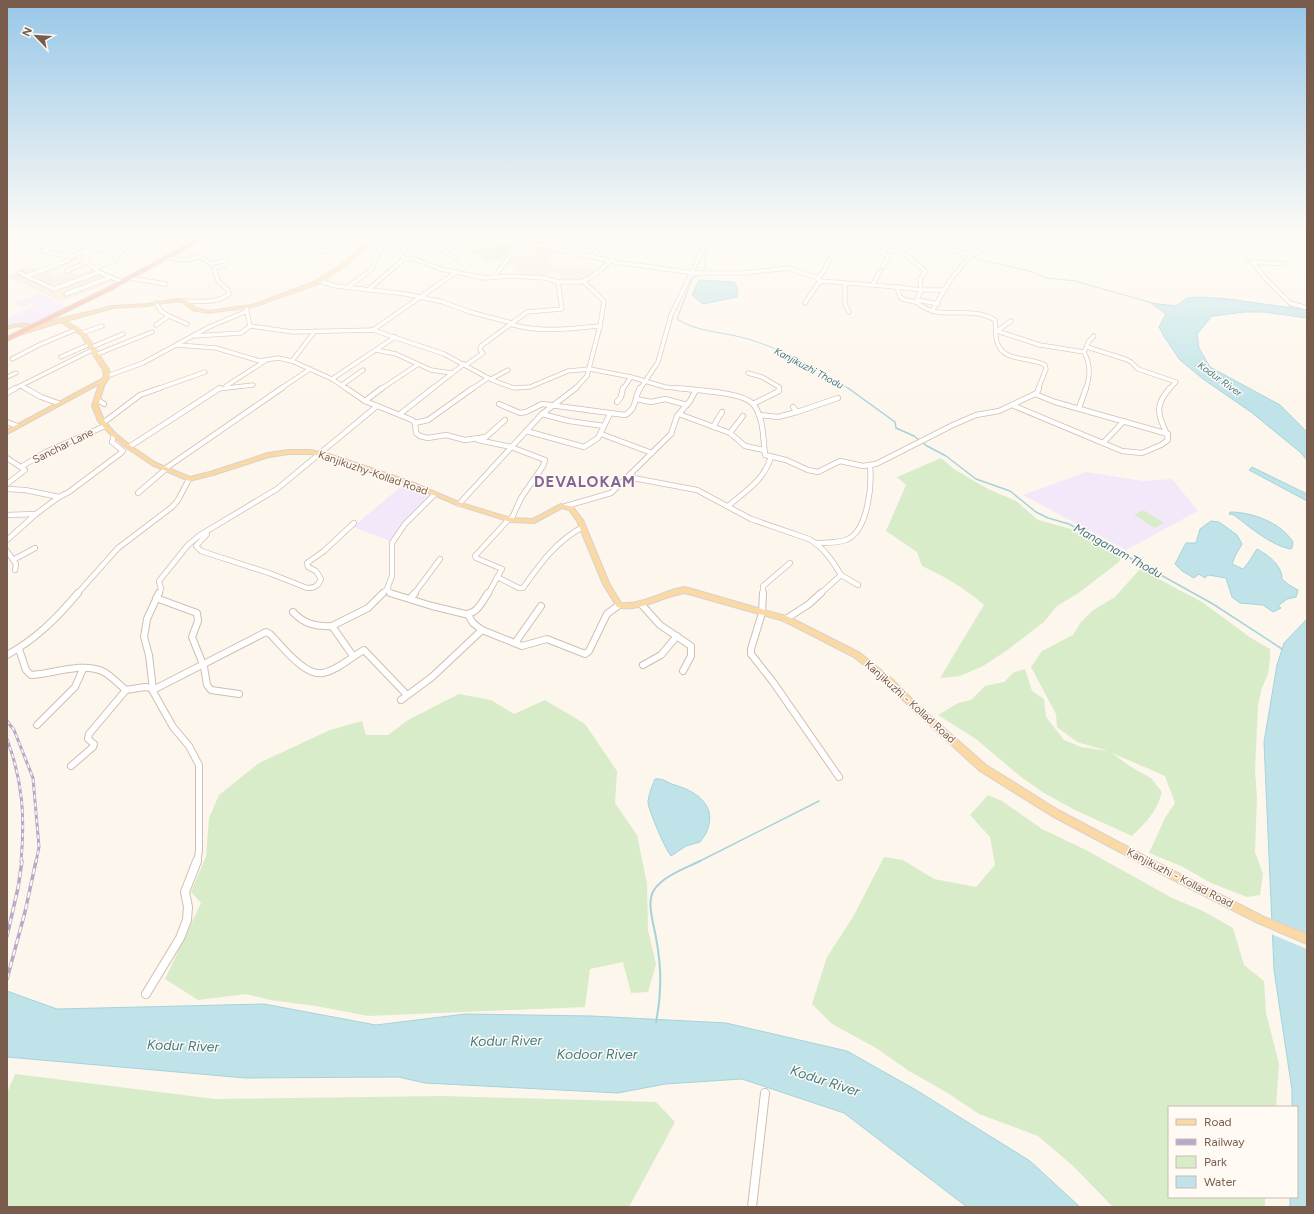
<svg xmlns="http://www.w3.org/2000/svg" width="1314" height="1214" viewBox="0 0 1314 1214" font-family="Figtree,sans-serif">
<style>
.residential{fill:#f5e8da}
.education{fill:#f3e8fa}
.green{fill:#d8ecc9}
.water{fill:#bfe3e8;stroke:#a5d3da}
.pier{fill:#fdf6ec}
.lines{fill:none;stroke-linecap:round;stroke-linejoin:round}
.stream-far2{stroke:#a5d3da;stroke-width:1}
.stream-far1{stroke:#a5d3da;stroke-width:1.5}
.stream{stroke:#a5d3da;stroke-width:2}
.minor-far3-casing{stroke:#d1beb0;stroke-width:5}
.minor-far2-casing{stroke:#d1beb0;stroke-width:6}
.minor-far1-casing{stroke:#d1beb0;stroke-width:8}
.minor-casing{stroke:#d1beb0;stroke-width:10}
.major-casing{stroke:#dad1cd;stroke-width:2}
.highway-casing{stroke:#dad1cd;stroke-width:2}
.minor-far3{stroke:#fff;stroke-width:3.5}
.minor-far2{stroke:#fff;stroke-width:4.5}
.minor-far1{stroke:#fff;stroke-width:6}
.minor{stroke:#fff;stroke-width:8}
.major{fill:#fbd9a5;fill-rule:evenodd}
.highway{fill:#f7b7a3;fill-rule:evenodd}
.rail-far1-casing{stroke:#b9a8c9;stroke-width:3}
.rail-casing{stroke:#b9a8c9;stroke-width:3.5}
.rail-far1{stroke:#fffaf3;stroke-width:1.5;stroke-dasharray:4;stroke-linecap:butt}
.rail{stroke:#fffaf3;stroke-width:2;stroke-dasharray:6;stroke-linecap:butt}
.labels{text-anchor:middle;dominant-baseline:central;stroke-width:3;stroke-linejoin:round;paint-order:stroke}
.far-water-label{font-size:10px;font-style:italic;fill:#437c86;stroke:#fffaf3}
.street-label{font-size:11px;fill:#7a5c4d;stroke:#fffaf3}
.water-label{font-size:12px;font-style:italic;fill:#437c86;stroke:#fffaf3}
.near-water-label{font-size:14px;font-style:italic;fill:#437c86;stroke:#fffaf3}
.district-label{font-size:15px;font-weight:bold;letter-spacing:1px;fill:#846695;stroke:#fffaf3}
</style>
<rect width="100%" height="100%" fill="#fdf6ec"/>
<g class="residential">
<path d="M531,245L564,251L545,262L552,265L598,270L591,276L583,280L559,281L562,274L552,272L541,276L531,277L512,270L514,265L506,264L517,250H526Z"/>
<path d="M77,257L79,259L48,273L55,277L70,271L77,275L92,269L115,281L60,302L27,285L7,278V276L28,266L40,271Z"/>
</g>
<g class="education">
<path d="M40,293L68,308L31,325L21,324L7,327V318L35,305L32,304L23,308L12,304Z"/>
<path d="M1086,472L1143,481L1172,479L1198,511L1126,550L1023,495Z"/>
<path d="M404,484L432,493L390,541L353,527Z"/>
</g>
<g class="green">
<path d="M479,242L491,243L481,256L468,253Z"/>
<path d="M495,242L514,244C504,258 502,263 483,260L482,256Z"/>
<path d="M941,458L954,469L986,488L1016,501L1038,520L1071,529L1101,548L1121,557L1119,562L1080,592L1057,606L1044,622L1006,651L983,666L960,676L940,678L984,605C966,589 944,576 922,566L917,552L886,531L906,485L897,477Z"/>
<path d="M1143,510L1164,523L1155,528L1134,515Z"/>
<path d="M1140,569L1202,602L1251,638L1270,649V659L1268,674L1262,688L1258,705L1255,770L1257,798L1255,852L1263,874L1260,895L1247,897L1211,883L1181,866L1149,853L1165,818L1175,803L1165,776L1112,753L1131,767L1151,778L1162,792C1157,812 1146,822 1132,836L1075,810L1044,793L1021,777L976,739L938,715L958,703L971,700L985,686L1004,682L1014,672L1025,669L1032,691L1044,699L1046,717L1064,740L1081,747L1108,751L1077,742L1057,727L1056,714L1031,667L1042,651L1073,635L1081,622L1092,611L1115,597Z"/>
<path d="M459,694L491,700L514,714L545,700L585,724L617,771L615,803L637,835L647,883L648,930L656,964L648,992L631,993L623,962L590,969L585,1007L368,1016L316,1006L270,1000L246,994L198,1000L165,979L201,903L191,892L206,856L209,818L219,795L259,763L330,730L362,721L366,735H388L408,720Z"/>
<path d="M988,795L1002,801L1042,829L1086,850L1172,898L1201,910L1233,928L1244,965L1264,981L1266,1013L1279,1064L1276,1107H1169V1197H1265V1207H1113L1072,1165L1038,1136L979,1114L946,1092L909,1071L876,1048L832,1024L812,1004L827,957L853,917L884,857L903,860L934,879L976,887L995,865L990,837L970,815Z"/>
<path d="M15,1074L215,1099L443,1096L656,1102L675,1122L629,1207H7V1093Z"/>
</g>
<g class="water">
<path d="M699,280L734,282L738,289L737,297L703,304L692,295Z"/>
<path d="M1199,297L1228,299L1307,310V318L1264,312H1245L1212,316L1197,334L1199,348L1210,367L1280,405L1307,432V460L1300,452L1251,412L1203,379L1180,360L1165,338L1159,327L1166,314L1151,303L1176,306L1187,298Z"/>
<path d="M1252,467L1307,494V501L1249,470Z"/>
<path d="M1230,512C1253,512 1281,523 1293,542L1292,548L1290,549C1269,544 1251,528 1234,515L1229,514Z"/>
<path d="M1211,521L1219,522L1237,535L1242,544L1235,556L1232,564L1243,569L1248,563L1257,549C1268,555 1282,565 1282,579L1289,585L1298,590L1296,597L1287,599L1278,606L1281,608L1273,612L1263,605L1240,603L1232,597L1226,578L1208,575L1205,578L1199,574L1194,578L1182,571L1175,564L1186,543H1196L1200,529Z"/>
<path d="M1307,619V1207H1290V1197H1297V1107H1292V1090L1274,970L1264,742L1277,665L1284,643Z"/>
<path d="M655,779C664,778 667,783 675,785C695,791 716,804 708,828C707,833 703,838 700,842L686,846L671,856C666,851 649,811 648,803C648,796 652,786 655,779Z"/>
<path d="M7,991L57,1009L264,1004L376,1025L465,1014L592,1016L726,1023L847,1051L916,1090L1030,1161L1080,1207H967L844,1113L742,1079L665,1084L618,1093L425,1083L398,1077L245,1078L7,1057Z"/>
</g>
<path class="pier" d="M1270,922L1307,937V949L1271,934Z"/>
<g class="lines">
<g class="stream-far2">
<path d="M826,233L866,234"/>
<path d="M1221,237L1243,254L1260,275"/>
<path d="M948,250L985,261L1030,271L1047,278L1075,281L1152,303"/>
<path d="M701,272L705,268V253L715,240L717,233"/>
<path d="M698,275L692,279L677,319C696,332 725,332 748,339C784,350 817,368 849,389"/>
<path d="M1282,298L1292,308"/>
</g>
<g class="stream-far1">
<path d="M848,388L895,422L896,428L914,436L927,446L946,456L976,479L1010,491L1036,512L1048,518L1069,524L1213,604L1282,649"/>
<path d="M698,862L819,801"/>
</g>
<path class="stream" d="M656,1022C663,986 661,958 653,923C651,913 648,899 654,890C663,876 686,868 700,861"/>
<g class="minor-far3-casing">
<g id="minor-far3">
<path d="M69,233L90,245L86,253V262L99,272L122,282"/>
<path d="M262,233H272"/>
<path d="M288,233L311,236L308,242L310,247L325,251"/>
<path d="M385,233L392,237"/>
<path d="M435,233L445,237L466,235L505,242L543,246L615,262L694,273H744L788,268L817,278L820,281L897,287L900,297L905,300L916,302"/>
<path d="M511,233L513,239L512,242"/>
<path d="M764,233L780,238L781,247"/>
<path d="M866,233L906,237L972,255"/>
<path d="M978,233L986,235"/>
<path d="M1037,233L1049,234"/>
<path d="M552,234L603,241"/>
<path d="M208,235L234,246"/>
<path d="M445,237L439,240L436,244L438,248L456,258"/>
<path d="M727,240L731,233"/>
<path d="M375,241L395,244L404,259H415L440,269L485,278L511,276L545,278L558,282H580L590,278L601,270L613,258L631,233"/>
<path d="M90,245L111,233"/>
<path d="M7,246H19L43,233"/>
<path d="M89,246L104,250"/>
<path d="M543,246L553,233"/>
<path d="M127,247L139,246"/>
<path d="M884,248L908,256L924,270L925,272L920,279L921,290L916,302C941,323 968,304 995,320C996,327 995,335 997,342C1003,363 1030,356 1045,365L1046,369L1038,389"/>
<path d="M43,251L74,236"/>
<path d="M44,251L71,257L87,250"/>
<path d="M567,251L582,237"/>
<path d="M592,257L607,236L602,233"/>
<path d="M166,258L186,260L200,257L212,264L222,261L227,262L225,265L214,268L218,281L228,290L229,294C216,304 200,301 184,301"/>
<path d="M1284,264L1252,262L1266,279L1290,303L1307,308"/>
<path d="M883,267L888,256L882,253L888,233"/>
<path d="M95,268L114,261L118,254L141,233"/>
<path d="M67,271L86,262"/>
<path d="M20,273L54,289L99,272"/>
<path d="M27,276L69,260"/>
<path d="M494,277L520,243"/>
<path d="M129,278L166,284"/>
<path d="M818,279L825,269L836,243"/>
<path d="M319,281L336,286L406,294L443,302L470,312L512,323"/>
<path d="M845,283V304L849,312"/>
<path d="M873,284L880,271"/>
<path d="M348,287L372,269L382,242"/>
<path d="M897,287L921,290H945"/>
<path d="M368,290L404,259"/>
<path d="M66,294L111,277"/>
<path d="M917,300L938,304"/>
<path d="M156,303L161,311L169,316"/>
<path d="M805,303L820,281"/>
<path d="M246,308L250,326L293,332L373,330L444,354L492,380L514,388L530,387L568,371L590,369L631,377L665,387L686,389"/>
<path d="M932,311L951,279L970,256L985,247V239L989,233"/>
<path d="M510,324C539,333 570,329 600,326"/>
<path d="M156,325L169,316L187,324"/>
<path d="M373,330L455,273"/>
<path d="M315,331L292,361L332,379L347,389"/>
<path d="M997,331L1040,345L1084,352C1091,365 1090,376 1086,389"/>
<path d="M997,331L1011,321"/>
<path d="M82,333L102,326"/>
<path d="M195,336L241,333L250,326"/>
<path d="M177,345L216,348L260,361L278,358L292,361"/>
<path d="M92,347L123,334"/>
<path d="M1087,347L1125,359L1131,362L1138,369L1176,382L1169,389"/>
<path d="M376,350L396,354L431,370L452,373"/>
<path d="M1085,350L1089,341L1094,336"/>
<path d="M95,355L152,332"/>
<path d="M61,357L90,344"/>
<path d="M12,359L39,345L77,329"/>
<path d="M466,365L483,353L480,350L481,346L527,312L562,309L558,282"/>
<path d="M748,373L762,377L779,387V389"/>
<path d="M107,376L143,363L209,327L247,311"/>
<path d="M7,377L16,373"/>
<path d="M332,379L395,337"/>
<path d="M491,379L508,370"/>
<path d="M342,385L363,370"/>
<path d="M21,386L27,389"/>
<path d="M226,386L265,361"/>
<path d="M14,389L92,350"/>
<path d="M157,389L205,372"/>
<path d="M218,389L253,385"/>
<path d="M280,389L310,369"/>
<path d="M381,389L417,365"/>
<path d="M432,389L464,364"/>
<path d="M472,389L488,378"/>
<path d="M575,389L587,376L600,326L604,301L583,281"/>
<path d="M623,389L631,377"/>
<path d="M640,389L658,362L671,315L711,233"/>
</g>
</g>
<g class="minor-far2-casing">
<g id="minor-far2">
<path d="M25,388L41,397L58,403"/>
<path d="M346,388L365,401L412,420L415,423L416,433L420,436L428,438L446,435L465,440L486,437L505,420"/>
<path d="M677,388C693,390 743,392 753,404C764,417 763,439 765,455L786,460L808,470L818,472L840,461L863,466L876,464L953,425L976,415L999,411L1037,393L1039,388"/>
<path d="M7,393L16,388"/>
<path d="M1035,394L1055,402L1168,434"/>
<path d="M636,399L651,402L665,399L687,405"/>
<path d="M98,400L104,404"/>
<path d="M365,401L382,388"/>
<path d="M617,402L621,397L623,388"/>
<path d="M499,404L520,413L526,412L542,404L625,415C637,409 634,398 640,388"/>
<path d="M753,404L779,391V388"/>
<path d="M1012,405L1122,451L1142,453L1161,445L1168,440C1168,434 1165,431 1163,425C1156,410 1159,400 1170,388"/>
<path d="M1079,408L1086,388"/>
<path d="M797,412L838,398"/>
<path d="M400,414L433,388"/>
<path d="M542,414L569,421L604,426"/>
<path d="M679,414L730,433L743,416"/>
<path d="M759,415L778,417L797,412L793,407"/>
<path d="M7,422L17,426"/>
<path d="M103,423L140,395L160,388"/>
<path d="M415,423L428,420L473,388"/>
<path d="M713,427L722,412"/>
<path d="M526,431L584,447L598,438L610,414"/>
<path d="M730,433L745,446L764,450"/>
<path d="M601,434L652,453"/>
<path d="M478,440L511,447L545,460L543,466L521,498L511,520"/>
<path d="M1104,442L1124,421"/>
<path d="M129,447L220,388"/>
<path d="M7,458L25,470L7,484"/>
<path d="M21,467L46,452L105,426"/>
<path d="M166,468L282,388"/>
<path d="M628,477L697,490L751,519L809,539C824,548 832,560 841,575L820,594"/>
<path d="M7,489L25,490L59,497"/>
<path d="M138,493L167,468"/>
<path d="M459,504L542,414L576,388"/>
<path d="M566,506L611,493L671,434L677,416L690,401L696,390"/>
<path d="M728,506C746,491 764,480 771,457"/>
<path d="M7,515L36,514"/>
<path d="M207,534L196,546L201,551L269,573L307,588C315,588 318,586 321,579L316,571L308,567L307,563L324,551L354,523"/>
<path d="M7,540L36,514L59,497L69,492L121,453L123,451L112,442L114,435"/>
<path d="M816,543C827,542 840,544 850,538C868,526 872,486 870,466"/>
<path d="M7,551L16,564L15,570"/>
<path d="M13,560L35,548"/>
<path d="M841,575L858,585"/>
<path d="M497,577L519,588H523C540,564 556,541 583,527"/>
<path d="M77,594L118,548L172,507L178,500L189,479"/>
<path d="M159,594L161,589L159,581L188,545L200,535L277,489L377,406"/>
<path d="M382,594L387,589"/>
<path d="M392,594L387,589L392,576V543L405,524L435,494"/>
<path d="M414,594L440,559"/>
<path d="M488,594L502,569L476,558L475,556L509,519"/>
<path d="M763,594V586L790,563"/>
</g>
</g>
<g class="minor-far1-casing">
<g id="minor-far1">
<path d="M159,593L147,619L144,637L149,655L153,690L266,632L270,634C282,646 305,677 323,673C338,670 351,657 364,650L407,695"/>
<path d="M390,593L432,606L465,614C477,614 482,602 488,593"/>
<path d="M763,593L762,613L751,649V654L773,682L839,777"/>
<path d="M156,598L197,613L198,621L192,637L204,667L207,685L211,690L239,694"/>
<path d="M410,599L415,593"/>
<path d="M641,604L660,625L691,646V656L683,671"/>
<path d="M293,612C304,624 316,627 332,626"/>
<path d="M468,615L473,623L482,630L522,646L547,639L585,654L589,651L607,614L619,605"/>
<path d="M786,619L809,604L821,593"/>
<path d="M515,643L541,606"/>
<path d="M19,649L26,670L31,675C53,674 81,662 102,671C111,675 118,684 126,690L145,687L151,688L173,727L189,746L199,765V851L197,862"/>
<path d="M7,655C36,639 57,618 78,593"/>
<path d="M353,656L332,626L368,608L383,593"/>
<path d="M643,665L661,655L677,636"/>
<path d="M401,700L432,677L482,630"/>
<path d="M37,725L75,687L83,669"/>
<path d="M71,766L93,747L94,744L88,739L89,734L126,690"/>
</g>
</g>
<g class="minor-casing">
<g id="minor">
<path d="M146,994L180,938L187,920L188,907L185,892L197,861"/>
<path d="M752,1207L765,1093"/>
</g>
</g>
<g class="major-casing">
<path id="major" d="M412,233H422L382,240L369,244L347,265L318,284L253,307L208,313L192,310L183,302L177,301L147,306L113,308L66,321L85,333L109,370L110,376L104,386L98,406L104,420L115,433L131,446L156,463L190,477L210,472L268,453L289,450H310L329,454L407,480L461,503L511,518L533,519L559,505L561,504L573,507L583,520L609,583L621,603C644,605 663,590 685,587L789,617L860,653L892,679L920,707L986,765L1058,810L1158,863L1264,917L1307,934V944L1258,923L1152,869L1052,816L980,771L914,711L886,683L854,657L784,621L685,593C662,596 640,613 617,607L603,584L577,521L569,510L562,508L534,523L511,522L457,505L403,482L326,457L310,454H289L269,457L213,475L189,481L152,465L127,448L111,435L98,421L92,406L99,384L7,434V430L102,379L104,376L103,370L81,335L61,322L16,336L14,335V334L32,328L18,326L7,329V327C15,324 29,322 35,327L59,319L113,306L147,304L177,299L186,300L196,308L208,311L252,305L314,282L343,263L367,242L381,238Z"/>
</g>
<g class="highway-casing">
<path id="highway" d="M208,233H214L113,289L7,341V337L109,287Z"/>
</g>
<use href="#minor-far3" class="minor-far3"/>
<use href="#minor-far2" class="minor-far2"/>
<use href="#minor-far1" class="minor-far1"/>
<use href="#minor" class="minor"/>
<use href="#major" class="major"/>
<use href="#highway" class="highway"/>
<g class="rail-far1-casing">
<g id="rail-far1">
<path d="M7,721L14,730L33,778L39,847L36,862"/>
<path d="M7,739C23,782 25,817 21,862"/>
</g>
</g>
<g class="rail-casing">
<g id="rail">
<path d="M7,936L18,888L22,861"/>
<path d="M7,979L25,912L36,861"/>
</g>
</g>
<use href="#rail-far1" class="rail-far1"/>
<use href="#rail" class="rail"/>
</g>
<linearGradient id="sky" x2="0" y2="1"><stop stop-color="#97c7e8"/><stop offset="0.58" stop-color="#fefbf6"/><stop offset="1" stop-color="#fefbf6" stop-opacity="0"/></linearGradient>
<rect width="1314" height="403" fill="url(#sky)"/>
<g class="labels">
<g class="far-water-label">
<text transform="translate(809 368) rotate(28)">Kanjikuzhi Thodu</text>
<text transform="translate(1220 379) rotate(36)">Kodur River</text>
</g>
<g class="street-label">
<text transform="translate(63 446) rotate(-26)">Sanchar Lane</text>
<text transform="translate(373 473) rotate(19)">Kanjikuzhy-Kollad Road</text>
<text transform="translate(910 702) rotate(42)">Kanjikuzhi - Kollad Road</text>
<text transform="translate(1180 878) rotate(27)">Kanjikuzhi - Kollad Road</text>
</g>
<g class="water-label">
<text transform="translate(1118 551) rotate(29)">Manganam Thodu</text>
</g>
<g class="near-water-label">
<text transform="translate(506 1041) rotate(-1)">Kodur River</text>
<text transform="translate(183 1046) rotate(2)">Kodur River</text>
<text x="597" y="1054">Kodoor River</text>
<text transform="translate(825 1081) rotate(18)">Kodur River</text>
</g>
<g class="district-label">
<text x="585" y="482">DEVALOKAM</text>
</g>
</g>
<rect width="1314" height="1214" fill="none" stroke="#7a5c4d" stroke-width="16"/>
<rect x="1168" y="1106" width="130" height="92" fill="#fffaf3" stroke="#cabbb1"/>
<rect x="1176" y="1119" width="20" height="6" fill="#fbd9a5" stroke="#cabbb1"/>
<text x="1204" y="1126" font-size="12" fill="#7a5c4d">Road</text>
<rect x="1176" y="1139" width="20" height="6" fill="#b9a8c9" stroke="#cabbb1"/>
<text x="1204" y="1146" font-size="12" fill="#7a5c4d">Railway</text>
<rect x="1176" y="1156" width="20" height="12" fill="#d8ecc9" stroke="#cabbb1"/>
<text x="1204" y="1166" font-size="12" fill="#7a5c4d">Park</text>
<rect x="1176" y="1176" width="20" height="12" fill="#bfe3e8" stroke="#cabbb1"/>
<text x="1204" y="1186" font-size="12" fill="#7a5c4d">Water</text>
<g transform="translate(36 36) rotate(295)" stroke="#fffaf3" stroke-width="3" paint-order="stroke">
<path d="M0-3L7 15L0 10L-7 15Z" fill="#7a5c4d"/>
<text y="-6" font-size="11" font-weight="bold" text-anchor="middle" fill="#7a5c4d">N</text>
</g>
</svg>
